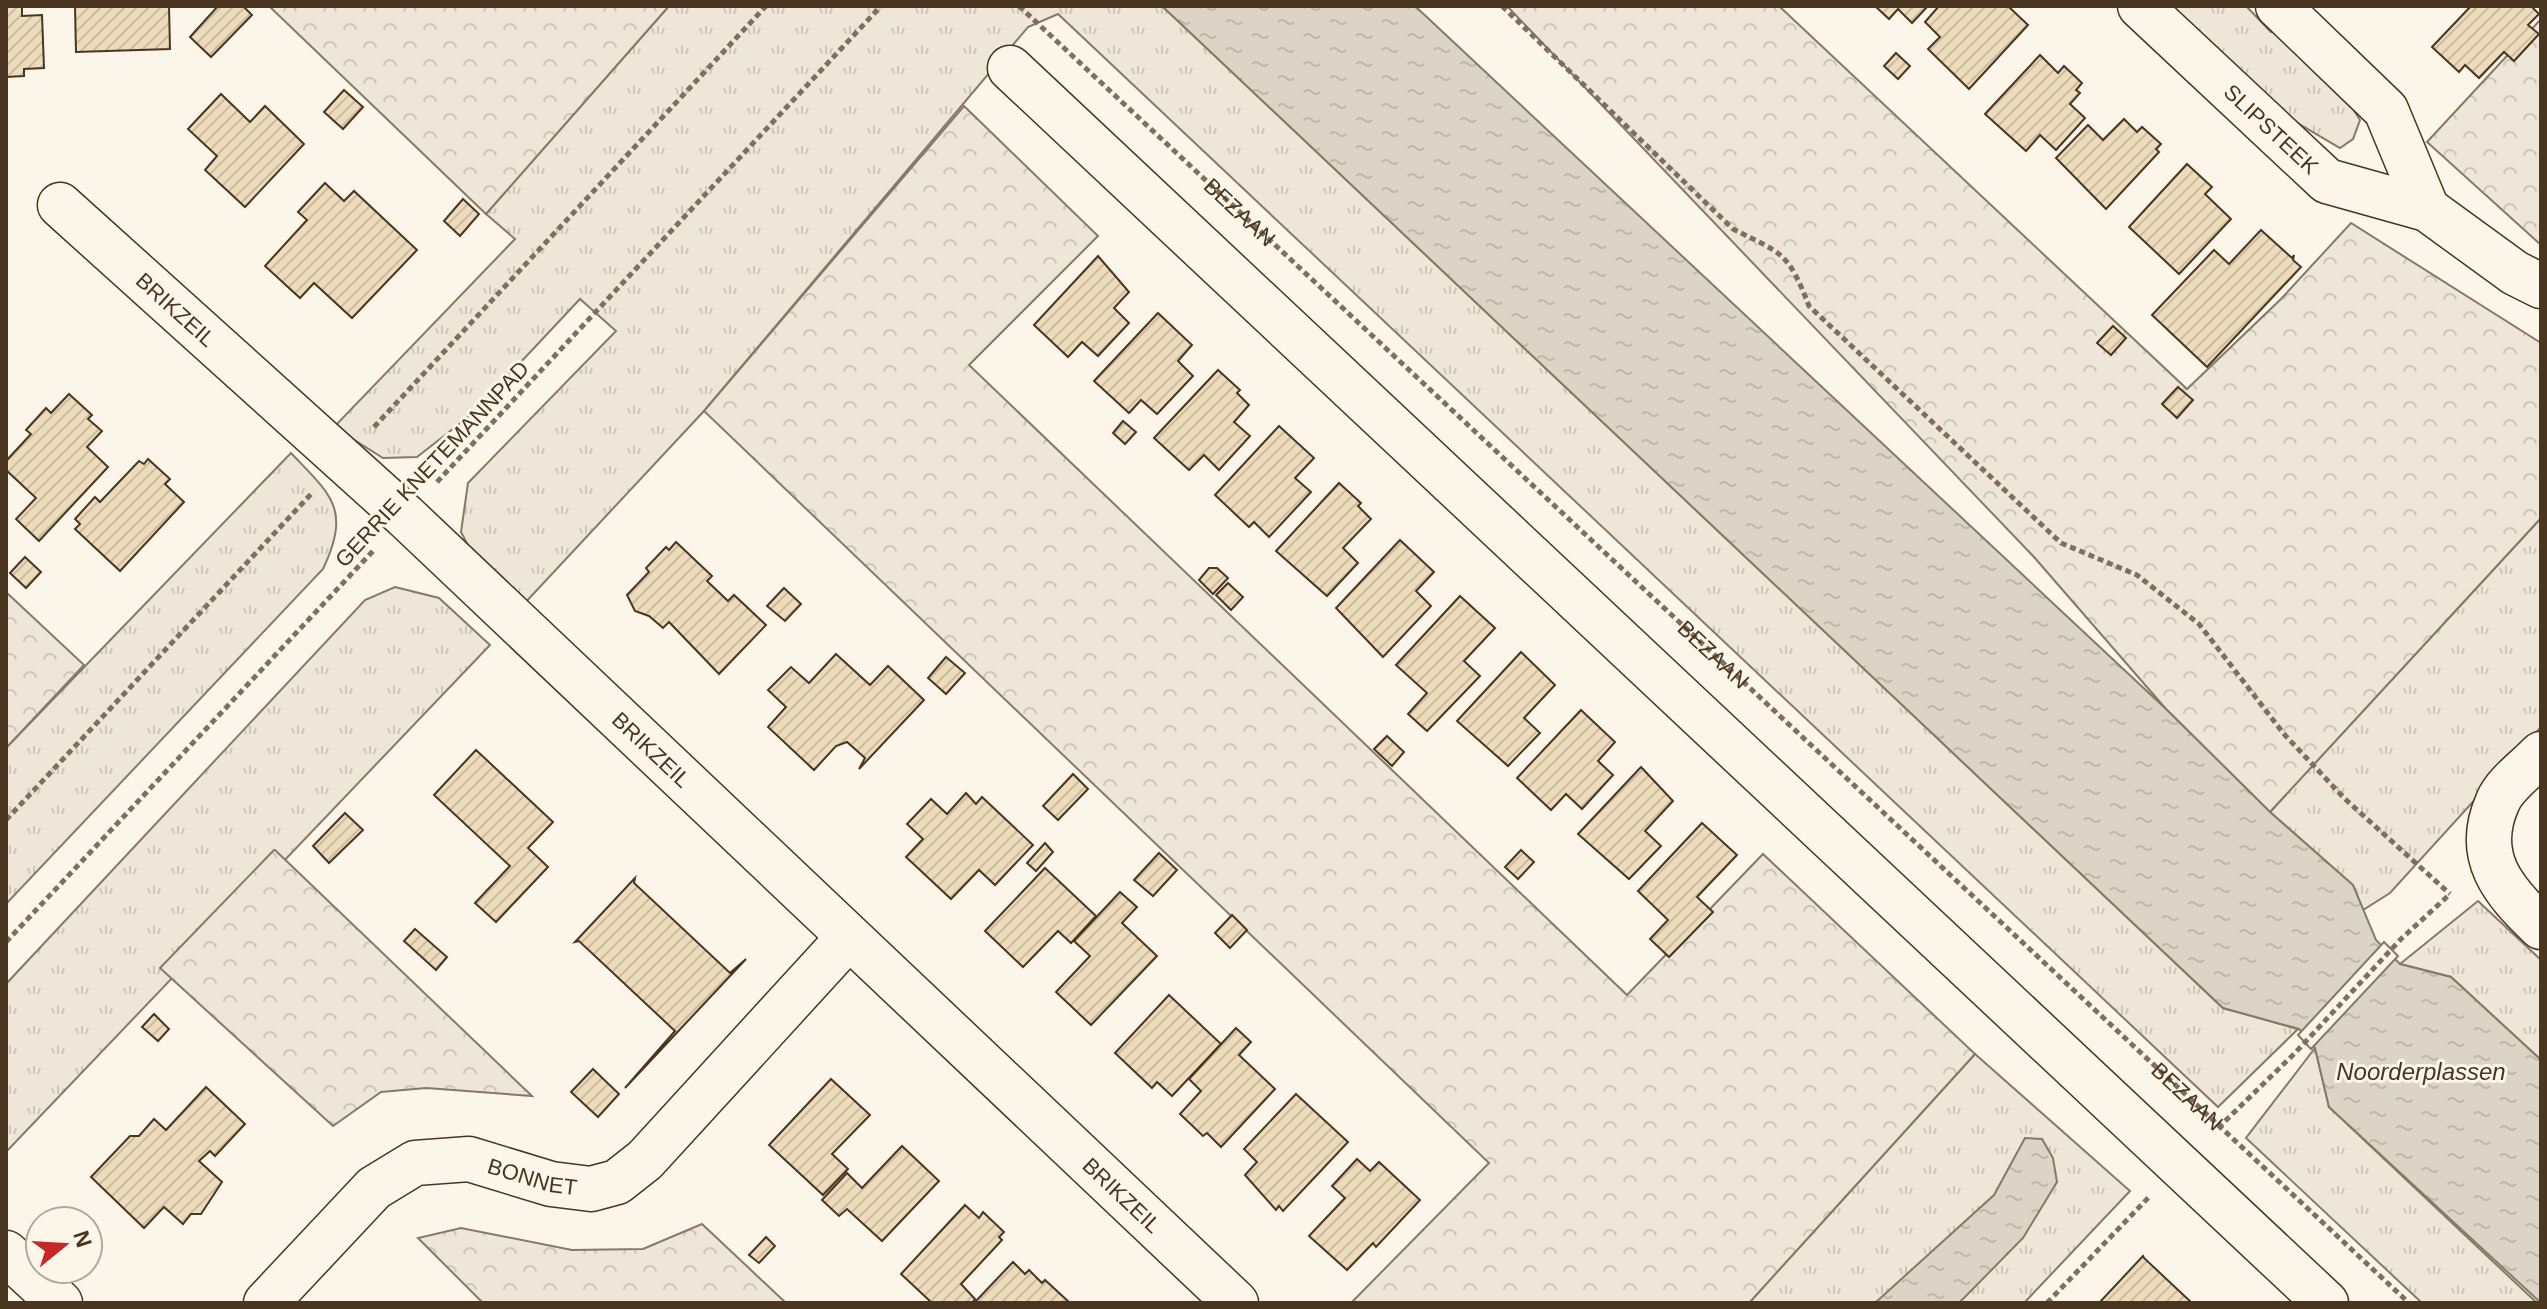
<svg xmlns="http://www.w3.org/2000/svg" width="2547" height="1309" viewBox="0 0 2547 1309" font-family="Helvetica,sans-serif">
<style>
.grass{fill:url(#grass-tufts);stroke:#887966;stroke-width:2}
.forest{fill:url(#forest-crowns);stroke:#887966;stroke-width:2}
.water{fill:url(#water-ripples);stroke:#887966;stroke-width:2}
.pier{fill:#fbf6e9;stroke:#887966;stroke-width:2}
.building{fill:url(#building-hatch);stroke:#4a3520;stroke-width:2}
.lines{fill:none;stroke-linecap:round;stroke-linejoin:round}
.minor-casing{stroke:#4a3520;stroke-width:47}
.path{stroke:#7f6f5c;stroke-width:5;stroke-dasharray:6 4;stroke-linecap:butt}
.minor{stroke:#fbf6e9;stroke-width:44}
.labels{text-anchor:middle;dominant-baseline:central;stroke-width:6;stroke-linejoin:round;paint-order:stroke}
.street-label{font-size:22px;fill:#4a3520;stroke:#fbf6e9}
.water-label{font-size:24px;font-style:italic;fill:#4a3520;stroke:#fbf6e9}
</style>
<defs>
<pattern id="grass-tufts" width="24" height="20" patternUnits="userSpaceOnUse" patternTransform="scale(2)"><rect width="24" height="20" fill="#ede6d9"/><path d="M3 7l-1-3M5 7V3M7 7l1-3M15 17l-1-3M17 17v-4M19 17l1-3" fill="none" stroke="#cdc6ba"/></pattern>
<pattern id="forest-crowns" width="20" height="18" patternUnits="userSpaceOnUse" patternTransform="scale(2)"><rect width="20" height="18" fill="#ede6d9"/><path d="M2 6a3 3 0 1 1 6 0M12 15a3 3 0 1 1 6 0" fill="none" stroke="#cdc6ba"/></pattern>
<pattern id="water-ripples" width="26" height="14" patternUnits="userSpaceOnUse" patternTransform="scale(2)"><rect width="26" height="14" fill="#dcd4c6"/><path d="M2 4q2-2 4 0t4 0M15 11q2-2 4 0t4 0" fill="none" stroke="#beb7aa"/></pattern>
<pattern id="building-hatch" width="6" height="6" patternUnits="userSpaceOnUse" patternTransform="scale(2)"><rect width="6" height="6" fill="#ecdcbc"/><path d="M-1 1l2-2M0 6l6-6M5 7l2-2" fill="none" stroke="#ccbda1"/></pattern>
</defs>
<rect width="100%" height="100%" fill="#fbf6e9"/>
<g class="grass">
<path d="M669,6H1162L2223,1008L2298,1029L2218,1107L1058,14L1028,27L704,411L523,605L471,551L461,532L468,483L616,331L580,299L472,414L417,457L383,458L334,427L515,239L486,214Z"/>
<path d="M2163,6H2246L2271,32L2284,20L2325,65L2360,120L2353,139L2340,148L2260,101Z"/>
<path d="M291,453C332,496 351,509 323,569L6,904V748Z"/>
<path d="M2541,518V727L2390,893L2363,910L2353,885L2270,812Z"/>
<path d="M395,587L439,598L490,645L6,1152V984L365,600Z"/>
<path d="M2478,901L2541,960V1060L2451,977L2400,964Z"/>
<path d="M2315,1048L2329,1107L2537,1303H2422L2246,1138Z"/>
<path d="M1975,1054L2130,1191L2024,1303H1749Z"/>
</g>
<g class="forest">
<path d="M269,6H669L486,214Z"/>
<path d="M1507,6H1779L2187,389L2281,299L2351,223L2541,343V518L2270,812L2166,709L2034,557Z"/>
<path d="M2541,19V245L2427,142Z"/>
<path d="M964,106L1098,236L969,365L1627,995L1763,854L1975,1054L1749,1303H1351L1489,1163L704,411Z"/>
<path d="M6,592L84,665L6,748Z"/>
<path d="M274,850H275L532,1096L426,1088L381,1092L333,1126L160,968Z"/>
<path d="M702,1224L786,1303H483L418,1238L461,1228L572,1250L643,1249Z"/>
</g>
<g class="water">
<path d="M1162,6H1415L2166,709L2270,812L2353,885L2376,940L2400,964L2451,977L2541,1060V1303L2329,1107L2315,1048L2299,1029L2223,1008Z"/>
<path d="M2025,1138L2042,1139L2053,1158L2057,1182L2023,1238L1959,1303H1875L1994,1195Z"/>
</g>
<path class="pier" d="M2384,942L2398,956L2311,1049L2298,1035Z"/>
<g class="building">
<path d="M6,6H22V16L42,15L44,68L24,69V76L6,77Z"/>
<path d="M75,6H169L170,49L76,52Z"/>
<path d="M218,6H243L252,15L211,57L190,37Z"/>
<path d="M1875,6H1928L1912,23L1898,9L1889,19Z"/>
<path d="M1939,6H2008L2028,25L1969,89L1928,49L1940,37L1925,22Z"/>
<path d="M2471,6H2531L2539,14L2528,25L2539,34L2514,61L2504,52L2479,78L2465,65L2459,72L2432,47Z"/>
<path d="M1896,53L1910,66L1898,79L1884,66Z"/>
<path d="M2040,55L2058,73L2064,66L2082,83L2076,90L2080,93L2070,104L2085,118L2056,150L2040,135L2026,151L1985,114Z"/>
<path d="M344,90L363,107L343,129L324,112Z"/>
<path d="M221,94L250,122L265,106L304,144L245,207L205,170L217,156L188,129Z"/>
<path d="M2124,119L2137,132L2142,127L2161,144L2156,149L2159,152L2106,209L2056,158L2088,125L2103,140Z"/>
<path d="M2187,164L2212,187L2205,194L2231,219L2179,274L2129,227Z"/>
<path d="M325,183L344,201L354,191L417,250L352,318L314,283L300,298L265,266L307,220L298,212Z"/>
<path d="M463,199L479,214L460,236L444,221Z"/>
<path d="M2261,230L2292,258L2294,255L2293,260L2301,267L2207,367L2152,315L2214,250L2229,264Z"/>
<path d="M1098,256L1129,292L1114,308L1129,323L1098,356L1082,342L1068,357L1034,325Z"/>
<path d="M1158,313L1192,345L1178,361L1193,376L1157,414L1141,400L1129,413L1094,381Z"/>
<path d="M2113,326L2126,338L2111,355L2097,343Z"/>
<path d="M1218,370L1240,390L1237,393L1249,405L1234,422L1250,436L1219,470L1204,455L1189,470L1154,438Z"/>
<path d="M2178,387L2193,400L2177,418L2162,404Z"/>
<path d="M69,394L92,415L88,419L102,431L87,447L108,467L39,541L16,519L36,498L6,470V461L31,434L26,430L46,408L51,413Z"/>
<path d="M1123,421L1136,432L1125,444L1113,433Z"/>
<path d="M1279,426L1314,458L1295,478L1311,492L1269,537L1254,522L1249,527L1215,495Z"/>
<path d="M148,459L170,479L165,484L184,502L120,571L75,529L80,524L75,519L95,497L100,502L139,461L144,464Z"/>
<path d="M1339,483L1361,503L1358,506L1371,519L1343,548L1358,563L1327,596L1276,551Z"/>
<path d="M1400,540L1434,572L1416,591L1431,606L1383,657L1336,608Z"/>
<path d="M676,542L712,576L707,581L728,601L734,595L766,625L719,674L669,622L663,628L649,616L635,611L627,595L649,572L646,568L666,547L669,550Z"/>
<path d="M25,557L41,572L26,588L10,573Z"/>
<path d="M1209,568H1217L1228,578L1213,594L1199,580Z"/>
<path d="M1228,583L1243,597L1231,610L1216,595Z"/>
<path d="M784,588L801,604L785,621L767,606Z"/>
<path d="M1460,596L1495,628L1464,661L1480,676L1427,731L1408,714L1427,693L1396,665Z"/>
<path d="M1521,652L1555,685L1524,718L1540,733L1508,766L1457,721Z"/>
<path d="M836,654L870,685L888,666L924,700L859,769L865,758L847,742L836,746L814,770L768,727L786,707L768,690L791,667L809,683Z"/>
<path d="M946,657L965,673L946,694L928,678Z"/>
<path d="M1581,710L1615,742L1598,761L1613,775L1582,809L1566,794L1551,810L1517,778Z"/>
<path d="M1387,736L1404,752L1392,766L1374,749Z"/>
<path d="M476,750L553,822L528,848L548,867L496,922L475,903L510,866L434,795Z"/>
<path d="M1641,767L1673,801L1645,831L1661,846L1629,879L1578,834Z"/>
<path d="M1073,774L1088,789L1058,820L1043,806Z"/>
<path d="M966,793L976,804L982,797L1033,845L995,885L979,870L951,899L906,857L923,839L907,824L931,799L947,814Z"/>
<path d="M345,813L363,830L329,863L313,846Z"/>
<path d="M1702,823L1737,855L1697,897L1713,912L1669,957L1650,939L1668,920L1638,891Z"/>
<path d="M1045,843L1053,852L1036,871L1027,863Z"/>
<path d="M1521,850L1534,862L1518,879L1505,867Z"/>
<path d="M1159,853L1177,870L1153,896L1134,880Z"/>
<path d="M1045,868L1096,916L1071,943L1058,931L1023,967L985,931Z"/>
<path d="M635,878L634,883L730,973L746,959L625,1088L675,1031L579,941L575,942Z"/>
<path d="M1120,892L1137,907L1122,923L1157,956L1091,1025L1056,992L1090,956L1074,941Z"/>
<path d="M1232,915L1247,930L1230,948L1215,933Z"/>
<path d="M415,929L447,957L436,970L404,941Z"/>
<path d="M1169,995L1221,1044L1172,1096L1157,1082L1152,1088L1115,1053Z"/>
<path d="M154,1014L169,1029L158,1041L142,1027Z"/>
<path d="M1236,1028L1251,1042L1239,1055L1275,1089L1221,1147L1207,1133L1203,1136L1180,1114L1201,1091L1189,1079Z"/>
<path d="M593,1069L619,1094L598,1117L571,1092Z"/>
<path d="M831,1079L870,1115L832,1154L848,1169L823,1195L769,1145Z"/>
<path d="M206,1087L245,1124L215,1156L210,1151L199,1161L222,1182L201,1214H191L183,1224L164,1207L144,1228L91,1177L130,1136H139L154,1119L166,1130Z"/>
<path d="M1296,1094L1348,1142L1283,1211L1279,1206L1276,1210L1245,1175L1257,1162L1244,1149Z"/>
<path d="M902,1146L939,1181L882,1241L847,1209L839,1216L822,1200L847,1173L862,1188Z"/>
<path d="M1357,1159L1370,1171L1379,1162L1420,1200L1376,1247L1373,1243L1347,1270L1309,1236L1345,1198L1332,1186Z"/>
<path d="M965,1205L979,1218L983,1212L1004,1232L999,1237L1002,1240L961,1284L975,1299L972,1303H932L901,1274Z"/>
<path d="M766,1237L775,1246L759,1263L749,1255Z"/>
<path d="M2143,1256L2144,1258L2192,1303H2099Z"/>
<path d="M1013,1262L1025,1274L1029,1270L1042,1283L1045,1280L1070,1303H974Z"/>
</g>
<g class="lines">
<g class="minor-casing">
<g id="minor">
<path id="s2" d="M2140,6L2327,181L2427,209L2515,273L2541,286"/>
<path d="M2278,6L2386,110L2427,209"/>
<path d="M1010,68L2326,1303"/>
<path id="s3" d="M60,205L405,516L1236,1303"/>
<path d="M2541,754C2528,768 2505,784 2498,801C2473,856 2503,891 2541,927"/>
<path d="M6,1253L60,1303"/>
<path id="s4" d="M266,1303L374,1188L415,1163L469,1159L551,1184L591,1189L617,1182L645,1160L848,938"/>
</g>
</g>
<g class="path">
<path id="s1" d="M1019,6L2409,1303"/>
<path d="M1502,6L1733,229C1783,254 1788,252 1809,306L2061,543L2137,575L2199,624L2284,734L2345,799L2450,894"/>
<path d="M374,427L766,6"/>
<path d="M437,482L881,6"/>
<path d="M6,820L313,492"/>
<path d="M6,942L373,551"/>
<path d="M2218,1128L2295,1053L2401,939L2450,894"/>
<path d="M2047,1303L2149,1197"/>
</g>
<use href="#minor" class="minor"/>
</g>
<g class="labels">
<g class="street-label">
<text stroke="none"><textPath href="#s2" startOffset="180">SLIPSTEEK</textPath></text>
<text stroke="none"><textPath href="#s1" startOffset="302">BEZAAN</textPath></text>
<text stroke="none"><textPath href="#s3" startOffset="156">BRIKZEIL</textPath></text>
<text transform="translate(432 464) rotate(-47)">GERRIE KNETEMANNPAD</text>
<text stroke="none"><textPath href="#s1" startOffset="950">BEZAAN</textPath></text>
<text stroke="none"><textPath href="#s3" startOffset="804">BRIKZEIL</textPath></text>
<text stroke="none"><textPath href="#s1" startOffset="1598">BEZAAN</textPath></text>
<text stroke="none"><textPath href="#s4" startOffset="326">BONNET</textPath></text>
<text stroke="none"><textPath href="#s3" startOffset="1452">BRIKZEIL</textPath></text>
</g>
<g class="water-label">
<text x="2421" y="1071">Noorderplassen</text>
</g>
</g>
<rect width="2547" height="1309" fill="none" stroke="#4a3520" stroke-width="16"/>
<g transform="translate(64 1245) rotate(72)"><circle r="38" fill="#fbf6e9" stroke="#b4a999" stroke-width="2"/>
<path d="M0-6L14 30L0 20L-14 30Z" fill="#c62828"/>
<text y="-12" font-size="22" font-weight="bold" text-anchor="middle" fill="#4a3520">N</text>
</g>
</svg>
